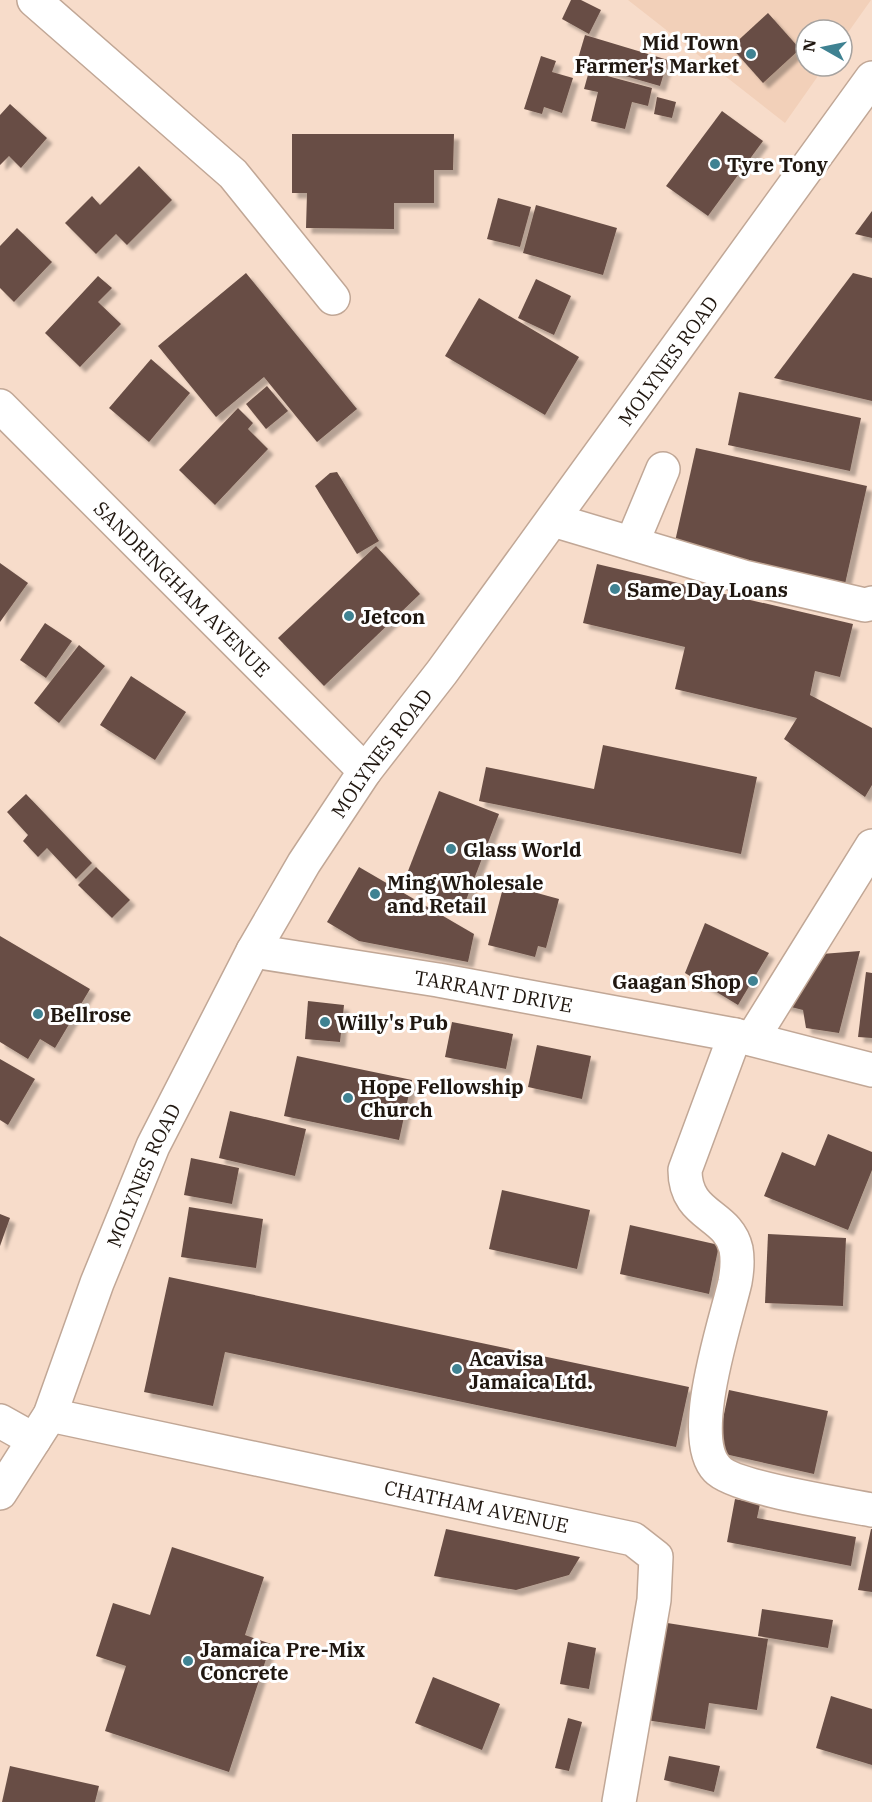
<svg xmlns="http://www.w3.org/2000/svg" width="872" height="1802" viewBox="0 0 872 1802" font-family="'IBM Plex Serif',serif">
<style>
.built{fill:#f2d0b9}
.building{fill:#684e45;filter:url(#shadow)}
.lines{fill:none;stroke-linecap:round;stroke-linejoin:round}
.minor-casing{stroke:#c1a796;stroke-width:36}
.major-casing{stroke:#c1a796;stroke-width:36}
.minor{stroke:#fff;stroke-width:33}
.major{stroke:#fff;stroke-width:33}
.poi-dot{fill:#3f8292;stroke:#fff;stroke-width:2}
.labels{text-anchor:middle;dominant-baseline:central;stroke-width:6;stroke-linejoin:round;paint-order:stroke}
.poi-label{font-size:20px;font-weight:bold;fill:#201710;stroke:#fff;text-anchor:start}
.street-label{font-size:20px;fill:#201710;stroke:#fff}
</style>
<defs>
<filter id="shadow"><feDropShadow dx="5.5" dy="5.5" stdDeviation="1.5" flood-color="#0004"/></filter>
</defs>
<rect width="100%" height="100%" fill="#f7dcca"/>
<path class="built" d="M628,0H871L842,41V30H806V66H825L785,123Z"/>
<g class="building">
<path d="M571,0H581L601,10L589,34L562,19Z"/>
<path d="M768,13L800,49L763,83L731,47Z"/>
<path d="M585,35L668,60L660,86L577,62Z"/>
<path d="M541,56L556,61L552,72L573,78L562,113L544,107L542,114L524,109Z"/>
<path d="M589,71L652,88L648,106L632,102L625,129L591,121L598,92L584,89Z"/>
<path d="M657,97L676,102L672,118L654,114Z"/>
<path d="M10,104L47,138L21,168L9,156L0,165V115Z"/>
<path d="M722,111L763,141L708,216L666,186Z"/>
<path d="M292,134H454L453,170H434V203H394V229L306,228L307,193H292Z"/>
<path d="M139,166L172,200L127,245L116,234L96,254L65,223L92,196L100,205Z"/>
<path d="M498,198L531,207L520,247L487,239Z"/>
<path d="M536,205L617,228L603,275L523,253Z"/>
<path d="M872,211V238L855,234Z"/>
<path d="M17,228L52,262L14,302L0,288V246Z"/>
<path d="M246,273L357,409L317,442L264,377L216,417L158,346Z"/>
<path d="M853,273L872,278V401L774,378Z"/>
<path d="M98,276L112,288L98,302L121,324L80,367L45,333Z"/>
<path d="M536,279L571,296L554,335L518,318Z"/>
<path d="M479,298L579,357L545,415L445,356Z"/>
<path d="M151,359L190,393L149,442L109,408Z"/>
<path d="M267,386L288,411L266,429L246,404Z"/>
<path d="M739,392L861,418L850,471L728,445Z"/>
<path d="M238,408L253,423L248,429L268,449L215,505L179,470Z"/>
<path d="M696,448L867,486L845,584L674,546Z"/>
<path d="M337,472L379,541L357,554L315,486L330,473Z"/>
<path d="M376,546L420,594L324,686L278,638Z"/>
<path d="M0,563L28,583L0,622Z"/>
<path d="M597,564L853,624L840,677L815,671L810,695L872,728V785L865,797L784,739L797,718L675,689L685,647L583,623Z"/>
<path d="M45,623L72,641L46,678L20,660Z"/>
<path d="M79,645L105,666L59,723L34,703Z"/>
<path d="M131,676L186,712L155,760L100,725Z"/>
<path d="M603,745L757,777L741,854L479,801L486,767L594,789Z"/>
<path d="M439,791L499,814L463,908L403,884Z"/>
<path d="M26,794L92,863L76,879L47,848L38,857L23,841L28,835L7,812Z"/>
<path d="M96,867L130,900L112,918L78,885Z"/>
<path d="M359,867L474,934L468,962L359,941L327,922Z"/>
<path d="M504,884L559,899L546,948L538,946L535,957L488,945Z"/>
<path d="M705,923L769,953L738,1005L685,973Z"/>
<path d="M0,936L90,989L55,1048L40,1039L28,1059L0,1042Z"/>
<path d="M860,951L839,1033L806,1028L803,1010L783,1005L809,955Z"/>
<path d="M866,972L872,973V1038L858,1037Z"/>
<path d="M308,1001L344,1005L340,1042L305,1039Z"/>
<path d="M452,1022L513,1034L506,1069L445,1057Z"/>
<path d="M537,1045L591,1056L582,1099L528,1087Z"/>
<path d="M297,1056L412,1080L399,1140L284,1116Z"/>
<path d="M0,1059L35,1079L8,1125L0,1120Z"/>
<path d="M230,1111L306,1129L295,1176L219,1158Z"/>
<path d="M828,1134L872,1152V1170L848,1230L764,1196L782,1152L815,1166Z"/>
<path d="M191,1158L239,1168L232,1204L184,1195Z"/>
<path d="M502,1190L590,1210L577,1269L489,1249Z"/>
<path d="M189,1207L263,1219L256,1268L181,1257Z"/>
<path d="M0,1214L10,1218L0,1246Z"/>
<path d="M630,1225L719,1245L709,1294L620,1274Z"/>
<path d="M768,1234L846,1238L843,1306L765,1303Z"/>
<path d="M169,1277L689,1387L676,1447L225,1352L213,1406L144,1392Z"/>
<path d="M729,1390L828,1411L814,1474L716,1452Z"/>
<path d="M735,1499L760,1504L757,1518L856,1537L851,1566L727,1542Z"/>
<path d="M446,1529L580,1557L569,1575L516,1590L434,1576Z"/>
<path d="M871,1529H872V1592L858,1590Z"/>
<path d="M172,1547L264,1577L245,1635L271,1644L229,1772L105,1731L126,1666L96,1656L113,1603L150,1615Z"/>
<path d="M762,1609L833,1620L828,1648L758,1636Z"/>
<path d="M661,1622L768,1639L757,1710L709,1703L705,1729L646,1720Z"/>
<path d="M568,1642L596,1648L589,1689L560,1684Z"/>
<path d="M433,1677L500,1704L482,1750L415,1723Z"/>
<path d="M831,1696L872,1709V1765L816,1748Z"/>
<path d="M568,1718L582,1722L569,1771L555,1768Z"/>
<path d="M669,1756L720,1766L714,1792L664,1780Z"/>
<path d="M10,1766L99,1786L95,1802H2Z"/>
</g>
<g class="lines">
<g class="minor-casing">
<g id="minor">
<path d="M34,0L233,174L333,298"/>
<path id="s1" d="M0,406L365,771"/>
<path d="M553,520L744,577L865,605L872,603"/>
<path d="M632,543L663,469"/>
<path id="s2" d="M253,951L438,980L735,1035L872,1070"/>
<path d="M735,1035L685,1170C685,1217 728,1213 736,1249C738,1260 737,1271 735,1282C726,1322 686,1437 717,1469C734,1488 842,1504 872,1510"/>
<path d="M752,1039L872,846"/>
<path id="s3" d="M50,1415L633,1539L656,1557L654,1600L619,1802"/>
<path d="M0,1421L34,1440"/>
</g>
</g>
<g class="major-casing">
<g id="major">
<path id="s4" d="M0,1493L50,1415L97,1283L153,1146L253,951L304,863L365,771L442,672L872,78"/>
</g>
</g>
<use href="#minor" class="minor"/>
<use href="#major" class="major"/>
</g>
<g class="poi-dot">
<circle cx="751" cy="54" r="6"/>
<circle cx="715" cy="164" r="6"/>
<circle cx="615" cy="589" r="6"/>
<circle cx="349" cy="616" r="6"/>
<circle cx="451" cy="849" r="6"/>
<circle cx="375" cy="894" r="6"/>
<circle cx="753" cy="981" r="6"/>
<circle cx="38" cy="1014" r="6"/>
<circle cx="325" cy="1022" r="6"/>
<circle cx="348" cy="1098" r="6"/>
<circle cx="457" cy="1369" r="6"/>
<circle cx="188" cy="1661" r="6"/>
</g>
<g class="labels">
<g class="poi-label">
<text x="739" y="42" text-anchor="end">Mid Town<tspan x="739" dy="23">Farmer's Market</tspan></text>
<text x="727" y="164">Tyre Tony</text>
<text x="627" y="589">Same Day Loans</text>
<text x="361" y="616">Jetcon</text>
<text x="463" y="849">Glass World</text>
<text x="387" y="882">Ming Wholesale<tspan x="387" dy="23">and Retail</tspan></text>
<text x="741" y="981" text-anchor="end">Gaagan Shop</text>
<text x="50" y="1014">Bellrose</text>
<text x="337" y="1022">Willy's Pub</text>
<text x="360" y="1086">Hope Fellowship<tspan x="360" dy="23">Church</tspan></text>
<text x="469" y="1358">Acavisa<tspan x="469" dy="23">Jamaica Ltd.</tspan></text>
<text x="200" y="1649">Jamaica Pre-Mix<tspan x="200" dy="23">Concrete</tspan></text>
</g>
<g class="street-label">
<text stroke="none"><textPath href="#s4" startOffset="1322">MOLYNES ROAD</textPath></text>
<text stroke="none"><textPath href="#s1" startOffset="258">SANDRINGHAM AVENUE</textPath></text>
<text stroke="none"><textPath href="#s4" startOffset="836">MOLYNES ROAD</textPath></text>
<text stroke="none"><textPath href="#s2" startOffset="244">TARRANT DRIVE</textPath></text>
<text stroke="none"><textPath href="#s4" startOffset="350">MOLYNES ROAD</textPath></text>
<text stroke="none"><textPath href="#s3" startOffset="436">CHATHAM AVENUE</textPath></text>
</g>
</g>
<g transform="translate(824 48) rotate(279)"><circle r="28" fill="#ffffff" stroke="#a6a29f" stroke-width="1.5"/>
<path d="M0-4.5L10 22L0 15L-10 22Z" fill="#3f8292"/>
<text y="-9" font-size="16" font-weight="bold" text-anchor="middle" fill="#201710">N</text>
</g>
</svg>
